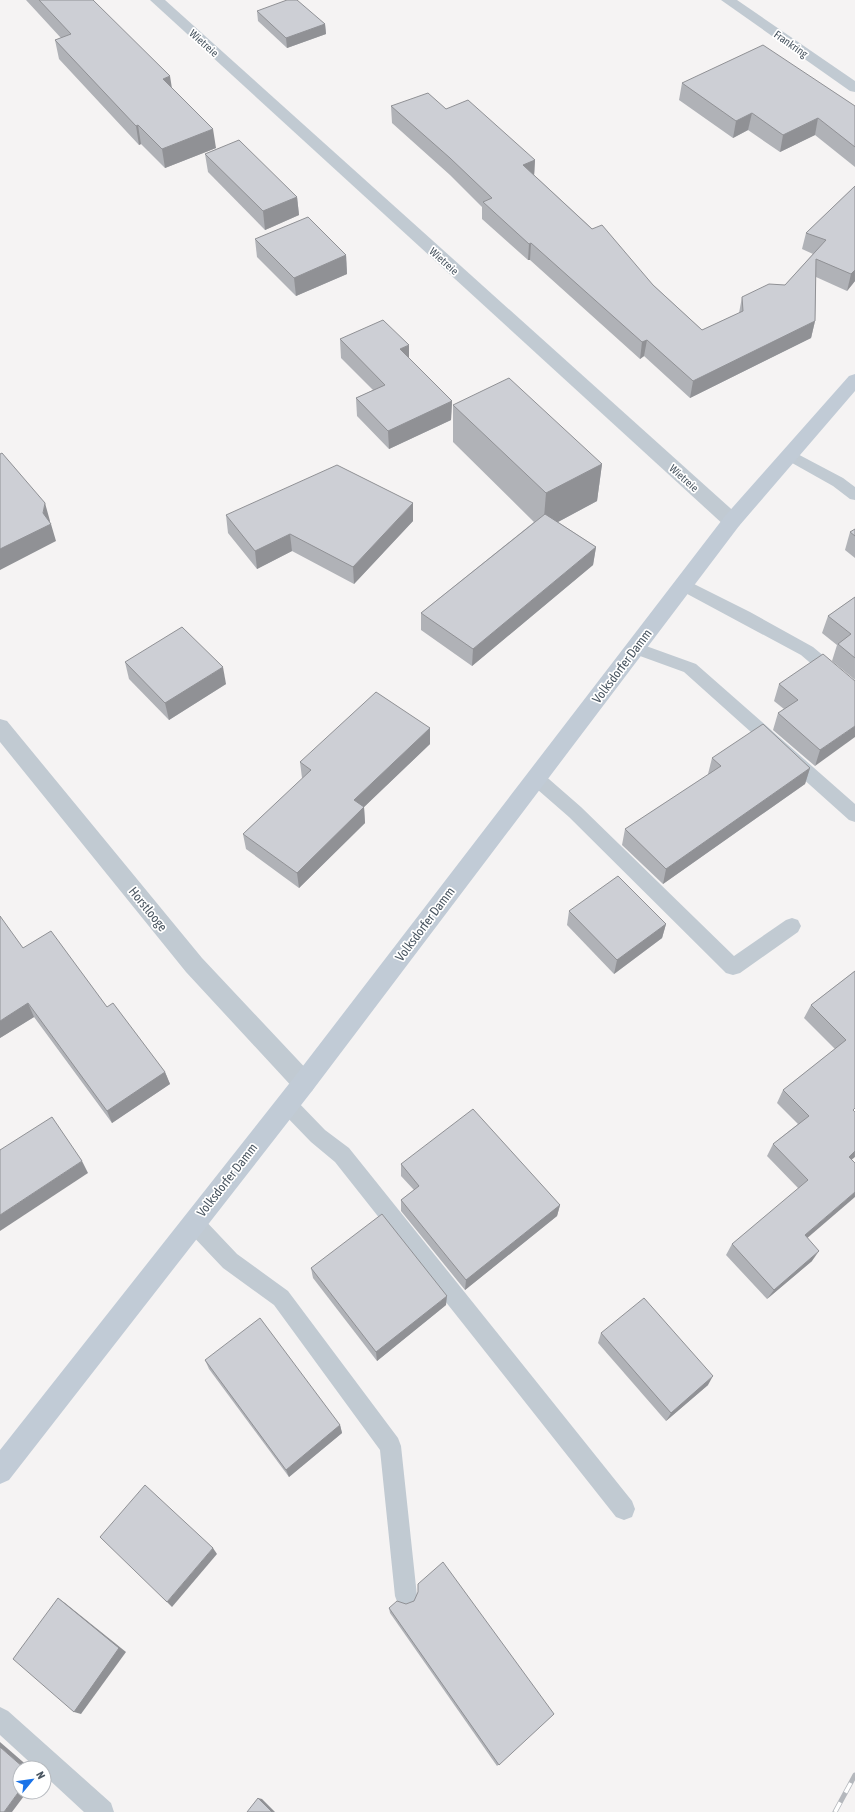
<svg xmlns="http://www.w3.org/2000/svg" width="855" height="1812" viewBox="0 0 855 1812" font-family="'Asap Condensed',sans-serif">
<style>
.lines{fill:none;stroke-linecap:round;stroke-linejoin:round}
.lane{fill:#c1cad2;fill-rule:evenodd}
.street{fill:#c1cad2;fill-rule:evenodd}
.secondary{fill:#c1cbd6;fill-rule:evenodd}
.rail-casing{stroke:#b5b8bd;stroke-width:5}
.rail{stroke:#fff;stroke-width:3.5;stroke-dasharray:11;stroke-linecap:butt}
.wall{fill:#b0b2b7}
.shaded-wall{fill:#909195}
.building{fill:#cdcfd5;stroke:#909195}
.labels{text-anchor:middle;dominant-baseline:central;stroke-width:3.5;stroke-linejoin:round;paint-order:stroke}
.far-street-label{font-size:11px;fill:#4a5661;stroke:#fff}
.street-label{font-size:13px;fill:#4a5661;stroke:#fff}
</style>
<rect width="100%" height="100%" fill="#f5f3f3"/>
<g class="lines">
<g class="lane">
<path d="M790,450L843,478L855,487V500L850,499L833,486L785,459L783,455L785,451Z"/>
<path d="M684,579L750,612L813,647L855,682V697L849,696L801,655L678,589L676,585L678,581Z"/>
<path d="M635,642L696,664L855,804V822L849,820L684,672L629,652L627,648L629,644Z"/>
<path d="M536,771L542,773L581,807L734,956L786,920L792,918L798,920L801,926L798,932L740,973L733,975L726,973L569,817L530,783L527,778L530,773Z"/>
<path d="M287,1095L294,1098L325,1130L349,1148L632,1501L635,1509L632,1517L624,1520L616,1517L335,1162L311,1142L280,1110L277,1104L280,1098Z"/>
<path d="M194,1213L201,1216L237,1254L288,1291L398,1438L401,1446L417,1596L414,1604L406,1607L398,1604L395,1596L380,1450L274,1305L223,1268L187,1230L184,1223L187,1216Z"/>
<path d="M0,1707L8,1711L111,1803L114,1812H84L44,1775V1768H36L0,1735Z"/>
</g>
<g class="street">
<path d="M150,0H165L739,516L741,521L739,526L732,528L725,526Z"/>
<path d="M721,0H737L855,81V92L850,91Z"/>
<path d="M0,719L7,721L202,958L312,1075L316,1083L312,1091L304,1094L296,1091L186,972L0,742Z"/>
</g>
<path class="secondary" d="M855,374V391L739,526L312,1091L9,1480L0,1484V1450L296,1075L725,516L849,376Z"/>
<g class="rail-casing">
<path id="rail" d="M835,1812L855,1775"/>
</g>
<use href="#rail" class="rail"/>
</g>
<g class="wall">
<path d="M26,0H93L172,88L216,148L165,168L141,144L139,145L59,59L55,40L61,38Z"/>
<path d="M257,11L325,24L326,34L287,48L258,21Z"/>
<path d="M682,83L855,106V167L815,135L780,152L748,130L733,138L679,100Z"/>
<path d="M391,106L446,109L535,160L534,175L702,330L739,313L742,297L785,285L813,254L802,249L806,233L855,186V281L847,291L816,277L815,321L811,338L690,398L644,356L640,359L530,260H528L482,219V207L450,175L392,123Z"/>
<path d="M205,154L297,197L299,215L265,230L208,172Z"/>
<path d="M255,239L346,255L347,274L296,296L257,257Z"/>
<path d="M340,339L409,358L452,401L451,420L389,449L357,416L356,398L373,390L341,358Z"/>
<path d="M453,405L602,464L597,501L558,522L596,547L593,565L472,666L421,630V613L534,522L453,442Z"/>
<path d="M226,515L413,521L354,584L292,551L257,569L228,533Z"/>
<path d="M855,529V558L845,550L850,532Z"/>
<path d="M855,597V680L832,661L837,645L822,633L828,616Z"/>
<path d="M125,662L226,684L169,720L129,679Z"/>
<path d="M854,680L815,766L773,730L778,713L784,709L774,701L779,684Z"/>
<path d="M430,728V744L364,807L365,823L299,888L246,849L243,834L303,778H302L300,762Z"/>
<path d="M712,758L810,768L805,784L663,884L622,845L625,829L709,775L708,774Z"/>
<path d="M569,911L666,924L662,938L614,974L567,925Z"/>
<path d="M23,948L107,1007L165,1072L170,1084L112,1123L34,1017L0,1038Z"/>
<path d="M855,971L852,1160L807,1238L812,1261L767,1299L726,1255L732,1244L799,1189L767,1156L773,1144L798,1124L777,1103L783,1090L835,1049L804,1018L811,1005Z"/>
<path d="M401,1164L560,1205L557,1216L465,1290L401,1211V1200L414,1190L401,1176Z"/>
<path d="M311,1268L446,1305L377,1361L313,1278Z"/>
<path d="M601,1333L708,1385L666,1421L598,1343Z"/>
<path d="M205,1360L340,1425L342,1433L289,1477L209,1369Z"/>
<path d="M389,1608L554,1714L497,1766L390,1613Z"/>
</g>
<g class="shaded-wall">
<path d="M325,24L326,34L287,48L286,38Z"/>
<path d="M170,76L173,95L163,79Z"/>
<path d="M752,113L748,130L733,138L736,121Z"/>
<path d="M818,118L815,135L780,152L783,135Z"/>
<path d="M138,125L141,144L139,145L136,126Z"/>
<path d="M213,129L216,148L165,168L162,149Z"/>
<path d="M535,160L534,177L523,165Z"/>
<path d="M297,197L299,215L265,230L263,211Z"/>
<path d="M531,243L530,260H528L529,244Z"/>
<path d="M346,255L347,274L296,296L294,278Z"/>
<path d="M855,270V281L847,291L851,274Z"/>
<path d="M815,321L811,338L690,398L693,381Z"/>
<path d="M647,340L644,356L640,359L642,342Z"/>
<path d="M409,345V363L400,349Z"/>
<path d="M452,401L451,420L389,449L388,431Z"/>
<path d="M602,464L597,501L543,530L546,493Z"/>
<path d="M45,503L50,521V524H51L56,541L0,570V549L43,513Z"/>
<path d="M413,503V521L354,584L353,567Z"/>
<path d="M290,534L292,551L257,569L255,551Z"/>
<path d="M596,547L593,565L472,666L473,649Z"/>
<path d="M223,667L226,684L169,720L165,703Z"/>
<path d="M855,726V737L815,766L820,750Z"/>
<path d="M430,728V744L364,807L365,823L299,888L297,873L354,800Z"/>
<path d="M810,768L805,784L663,884L666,869Z"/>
<path d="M666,924L662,938L614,974L617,960Z"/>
<path d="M28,1003L34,1017L0,1038V1021Z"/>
<path d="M165,1072L170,1084L112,1123L107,1111Z"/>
<path d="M855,1151V1157L841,1168L849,1157Z"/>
<path d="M82,1161L88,1173L0,1231V1215Z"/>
<path d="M855,1192V1197L798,1246L805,1235Z"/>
<path d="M560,1205L557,1216L465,1290L466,1280Z"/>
<path d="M819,1251L812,1261L767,1299L774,1290Z"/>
<path d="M447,1296L446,1305L377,1361L376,1352Z"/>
<path d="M713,1376L708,1385L666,1421L671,1413Z"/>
<path d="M340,1425L342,1433L289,1477L286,1470Z"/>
<path d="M213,1548L217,1554L172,1607L167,1602Z"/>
<path d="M58,1598L65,1603L126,1652L81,1714L74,1712Z"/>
<path d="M0,1742L30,1768H24L0,1747Z"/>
<path d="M20,1790V1792H27L12,1812H4Z"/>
<path d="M258,1798L262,1799L275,1812H272Z"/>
</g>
<g class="building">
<path d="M39,0H93L170,76L163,79L213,129L162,149L138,125L136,126L55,40L71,34Z"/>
<path d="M287,0H297L325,24L286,38L257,11Z"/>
<path d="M763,45L855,106V147L818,118L783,135L752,113L736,121L682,83Z"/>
<path d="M428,93L446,109L468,100L535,160L523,165L592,229L602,225L653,285L702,330L743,311L742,297L769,284L785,285L826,240L806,233L855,186V270L851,274L816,259L815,321L693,381L647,340L642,342L531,243L529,244L483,202L492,198L450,158L391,106Z"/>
<path d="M239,140L297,197L263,211L205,154Z"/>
<path d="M308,217L346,255L294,278L255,239Z"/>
<path d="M383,320L409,345L400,349L452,401L388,431L356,398L385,385L340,339Z"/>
<path d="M509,378L602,464L546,493L453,405Z"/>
<path d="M2,453L45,503L43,513L51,524L0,549V454Z"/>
<path d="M337,465L413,503L353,567L290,534L255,551L226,515Z"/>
<path d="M545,514L596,547L473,649L421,613Z"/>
<path d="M855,529V536L850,532Z"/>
<path d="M855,597V658L838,644L851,634L828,616Z"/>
<path d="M182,627L223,667L165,703L125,662Z"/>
<path d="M823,654L855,681V726L820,750L778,713L798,700L779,684Z"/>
<path d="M376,692L430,728L354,800L364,807L297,873L243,834L311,770L300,762Z"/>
<path d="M763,724L810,768L666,869L625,829L721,766L712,758Z"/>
<path d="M618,876L666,924L617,960L569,911Z"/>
<path d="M0,916L23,948L51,931L107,1007L113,1003L165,1072L107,1111L28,1003L0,1021Z"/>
<path d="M855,971V1108L853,1110L855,1112V1151L849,1157L855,1163V1192L805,1235L819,1251L774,1290L732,1244L808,1180L773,1144L809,1116L783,1090L846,1040L811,1005Z"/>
<path d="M473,1109L560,1205L466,1280L401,1200L419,1186L401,1164Z"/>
<path d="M52,1117L82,1161L0,1215V1150Z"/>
<path d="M382,1214L447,1296L376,1352L311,1268Z"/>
<path d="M644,1298L713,1376L671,1413L601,1333Z"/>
<path d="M260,1318L340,1425L286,1470L205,1360Z"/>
<path d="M145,1485L213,1548L167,1602L100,1537Z"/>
<path d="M443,1562L554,1714L499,1765L389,1608L397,1601L406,1604L414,1601L418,1592V1584Z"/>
<path d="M58,1598L119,1648L74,1712L13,1659Z"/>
<path d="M0,1747L24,1768H20V1790L4,1812H0Z"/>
<path d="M258,1798L272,1812H247Z"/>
</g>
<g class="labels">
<g class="far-street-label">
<text transform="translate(204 43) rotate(42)">Wietreie</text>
<text transform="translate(791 44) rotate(35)">Frankring</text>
<text transform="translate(444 261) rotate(42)">Wietreie</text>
<text transform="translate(684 478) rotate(42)">Wietreie</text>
</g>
<g class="street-label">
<text transform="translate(622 666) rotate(-53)">Volksdorfer Damm</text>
<text transform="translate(148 909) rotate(51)">Horstlooge</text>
<text transform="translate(425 924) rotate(-53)">Volksdorfer Damm</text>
<text transform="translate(227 1180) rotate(-52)">Volksdorfer Damm</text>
</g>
</g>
<g transform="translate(32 1780) rotate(61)"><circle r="19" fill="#ffffff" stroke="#b7bbc0"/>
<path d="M0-3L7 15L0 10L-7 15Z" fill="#1a73e8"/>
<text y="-6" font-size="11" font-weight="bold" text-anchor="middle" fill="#4a5661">N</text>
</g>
</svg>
